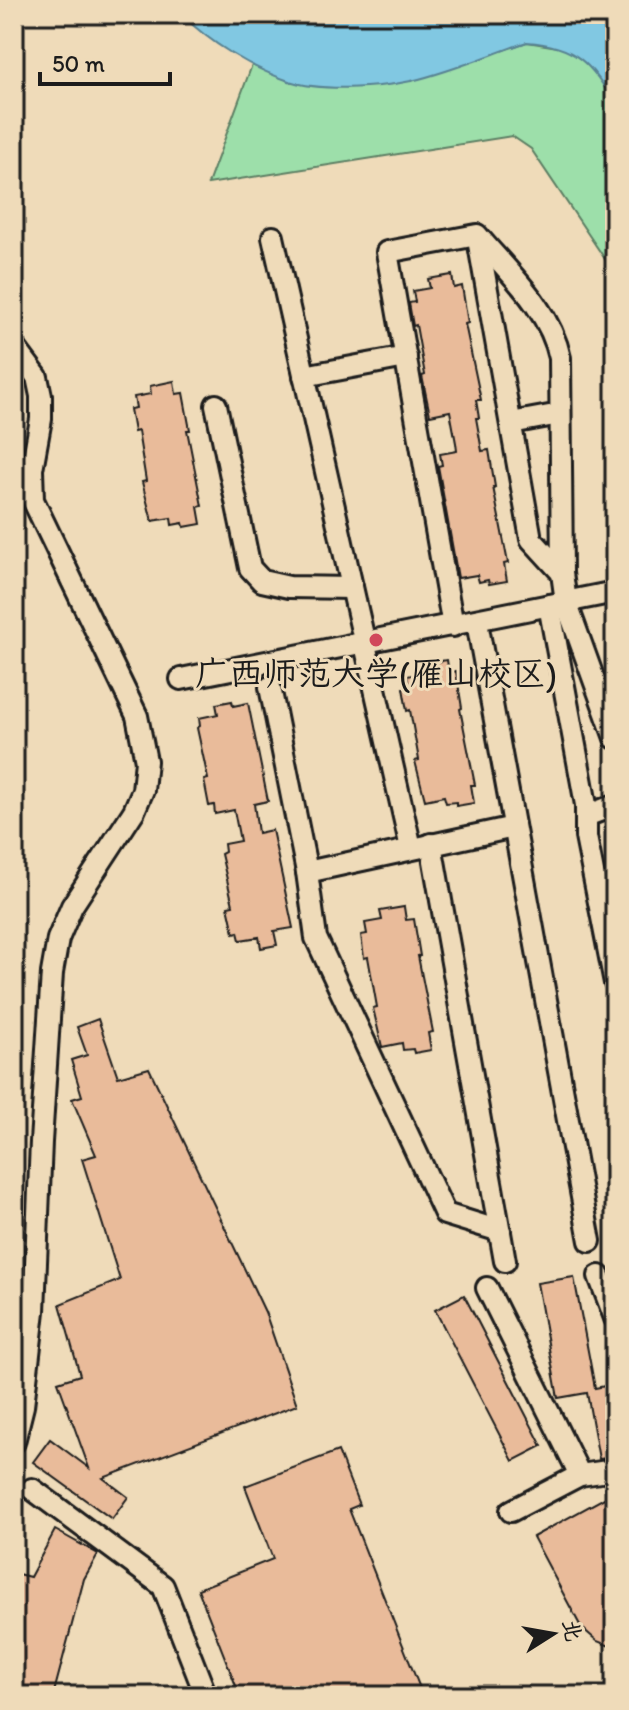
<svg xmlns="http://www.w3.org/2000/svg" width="629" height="1710" viewBox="0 0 629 1710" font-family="Itim,'LXGW WenKai TC',sans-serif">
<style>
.green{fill:#9ddfaa;stroke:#5c7e63;stroke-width:2}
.water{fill:#81c8e2;stroke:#598393;stroke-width:2}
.building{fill:#e9bb9a;stroke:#1c1c1c;stroke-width:2}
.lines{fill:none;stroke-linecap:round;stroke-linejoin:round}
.minor-casing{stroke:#1c1c1c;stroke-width:26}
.minor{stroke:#efdbb9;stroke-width:20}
.poi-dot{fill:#d1495b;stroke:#efdbb9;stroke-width:3}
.labels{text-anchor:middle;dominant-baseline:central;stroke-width:6;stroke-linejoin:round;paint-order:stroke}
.poi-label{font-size:34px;fill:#1c1c1c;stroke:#efdbb9}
</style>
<rect width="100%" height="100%" fill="#efdbb9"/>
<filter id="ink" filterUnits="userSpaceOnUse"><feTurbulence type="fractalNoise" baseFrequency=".0125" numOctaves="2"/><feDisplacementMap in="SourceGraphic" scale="16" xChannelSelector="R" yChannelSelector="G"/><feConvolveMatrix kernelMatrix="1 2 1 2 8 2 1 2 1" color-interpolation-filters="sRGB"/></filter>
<g filter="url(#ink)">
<path class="green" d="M527,42L564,48L583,60L596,72L615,104V274L531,149L512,136L208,184L252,65L292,82L411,81Z"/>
<path class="water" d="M181,14H615V104C591,64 576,45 527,42C489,55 450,72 411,81C378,88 322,92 289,81C251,68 210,43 181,14Z"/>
<g class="building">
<path d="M452,275L454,288L462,286L468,323L465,324L481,400H476L479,418H476L482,451L489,450L495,487H493L508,563L504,564L507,581L489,584L488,580L479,582L477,575L458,578L438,466L442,465L440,454L457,451L456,443L450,411L430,415L422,376L425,375L416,325L413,326L409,303L415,302L413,291L430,288L428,279Z"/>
<path d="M174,381L176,394L183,393L190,430H187L202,506L198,507L201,524L184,527L183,523L172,525L171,518L152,521L142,482L146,481L138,431L134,432L130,409L136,408L134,397L151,394L150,386Z"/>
<path d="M447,660L449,673L456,671L462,708L460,709L475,785H471L474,803L456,806V802L446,803L444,796L425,800L415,761L419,760L410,710L407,711L403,688L409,687L407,676L424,673L423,664Z"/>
<path d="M232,701L233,706L248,703L268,801L254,804L258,833L272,830L293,928L274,931L277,945L261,948L259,937L240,940L238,932L234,933L228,906L233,905L221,854L225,852L224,844L240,841L234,810L215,814L214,805L209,806L204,780L208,779L197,728L200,726L199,718L218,714L216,704Z"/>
<path d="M404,907L406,920L414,919L420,956H418L433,1032L428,1033L431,1050L414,1053L413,1049L403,1050L402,1043L382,1047L373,1008L377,1007L368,957L364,958L361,935L367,934L365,923L382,920L380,911Z"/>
<path d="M98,1019L118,1077L149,1068L265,1312L297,1405L103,1478L128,1497L112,1519L33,1462L50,1439L89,1468L58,1382L80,1375L60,1304L120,1280L82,1159L96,1155L72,1099L82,1096L71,1060L87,1055L77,1027Z"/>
<path d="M574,1277L595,1388L615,1384V1457L599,1459L587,1393L558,1398L537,1283Z"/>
<path d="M464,1295L542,1446L513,1461L435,1310Z"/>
<path d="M338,1451L359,1505L349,1509L423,1696H240L198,1589L273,1559L245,1486Z"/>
<path d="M606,1497L615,1547V1648L597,1641L581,1627L533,1537Z"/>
<path d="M55,1530L98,1554L84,1579L53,1696H14V1573L30,1577Z"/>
</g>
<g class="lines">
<g class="minor-casing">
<g id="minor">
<path d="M273,237L411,848"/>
<path d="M478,239L531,539L562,573"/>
<path d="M14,346L37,377L41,396V419L32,469L33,500L137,716L146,761L143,790L134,811L72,906L58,939L52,973L41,1142L34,1311L23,1406L14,1442"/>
<path d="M304,376L406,357"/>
<path d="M216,405L250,568L262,581L289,587L352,588"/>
<path d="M511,423L560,414"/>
<path d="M549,605L586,805V837L615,983"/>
<path d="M477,622L590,1241"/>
<path d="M453,626L387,252L477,235C508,272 550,309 560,358L562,573L566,602L615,738"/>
<path d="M181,679L615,592"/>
<path d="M270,687L307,872L514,827"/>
<path d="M586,816L615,805"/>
<path d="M431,844L505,1261"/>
<path d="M307,872L316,938L445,1214L500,1231"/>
<path d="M599,1276L615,1318"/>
<path d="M487,1288L580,1475"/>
<path d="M32,1489L163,1586L206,1696"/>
<path d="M511,1511L580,1475L615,1470"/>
</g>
</g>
<use href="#minor" class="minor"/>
</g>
</g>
<circle class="poi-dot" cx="376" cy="640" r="8"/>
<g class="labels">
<g class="poi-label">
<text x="376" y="673">广西师范大学(雁山校区)</text>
</g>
</g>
<rect width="629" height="1710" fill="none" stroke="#efdbb9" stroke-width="48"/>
<rect x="24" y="24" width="581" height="1662" fill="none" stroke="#1c1c1c" stroke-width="3" filter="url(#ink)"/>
<g transform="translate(553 1634) rotate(79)" stroke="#efdbb9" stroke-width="6" paint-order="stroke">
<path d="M0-6L14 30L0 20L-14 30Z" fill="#1c1c1c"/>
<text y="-12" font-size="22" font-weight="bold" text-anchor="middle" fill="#1c1c1c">北</text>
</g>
<path d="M40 72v12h130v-12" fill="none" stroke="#1c1c1c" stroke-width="4"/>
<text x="52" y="72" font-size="24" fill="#1c1c1c" stroke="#efdbb9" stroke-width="6" paint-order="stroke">50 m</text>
</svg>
